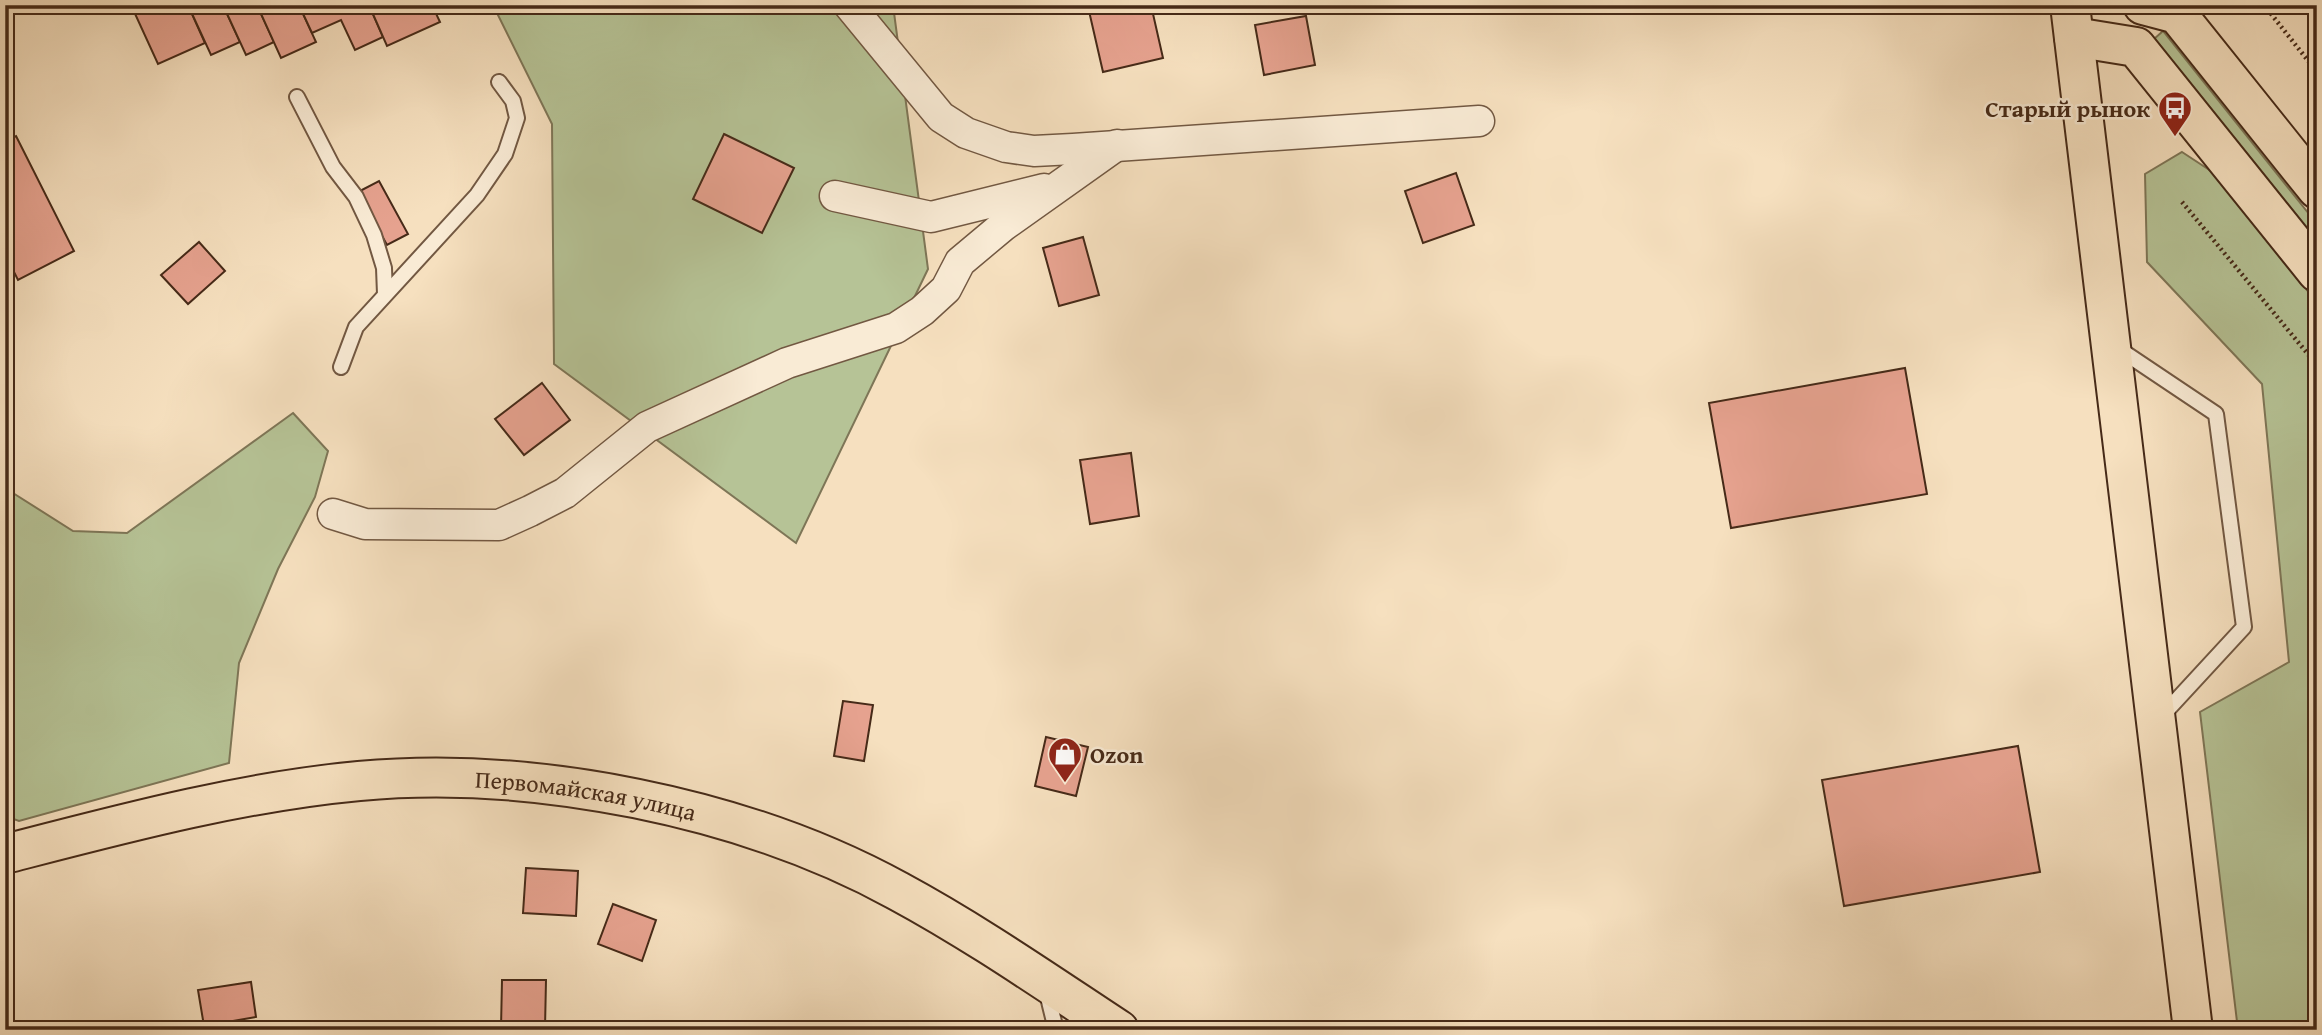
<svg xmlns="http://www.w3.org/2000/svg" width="2322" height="1035" viewBox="0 0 2322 1035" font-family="'Gentium Book Plus',serif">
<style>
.green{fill:#b6c396;stroke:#7e7657;stroke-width:2}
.building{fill:#e6a28f;stroke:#462a18;stroke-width:2}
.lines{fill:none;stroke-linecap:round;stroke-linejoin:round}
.service-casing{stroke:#725842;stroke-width:18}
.minor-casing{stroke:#725842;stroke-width:33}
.primary-casing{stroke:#462a18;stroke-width:42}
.path{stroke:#462a18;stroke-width:4.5;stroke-dasharray:2 3.5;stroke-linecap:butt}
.service{stroke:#f9ebd5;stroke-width:14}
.minor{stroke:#f9ebd5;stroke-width:30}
.primary{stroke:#f6e0bf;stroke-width:38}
.labels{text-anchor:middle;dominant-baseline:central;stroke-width:5;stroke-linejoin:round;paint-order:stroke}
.poi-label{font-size:24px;font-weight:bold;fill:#462a18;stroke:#f9ebd5;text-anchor:end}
.street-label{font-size:24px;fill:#462a18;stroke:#f9ebd5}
</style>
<rect width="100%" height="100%" fill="#f6e0bf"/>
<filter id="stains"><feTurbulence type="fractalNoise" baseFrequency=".00286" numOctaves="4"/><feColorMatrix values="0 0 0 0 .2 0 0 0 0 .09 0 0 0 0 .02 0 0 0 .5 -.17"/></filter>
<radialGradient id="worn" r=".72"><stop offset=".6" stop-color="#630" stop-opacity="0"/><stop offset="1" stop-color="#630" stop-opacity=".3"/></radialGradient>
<g class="green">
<path d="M493,5H893L928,269L796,543L554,364L552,124Z"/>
<path d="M2163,31L2317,224V243L2154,39Z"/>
<path d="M2182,152L2217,175L2317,303V1030H2238L2200,712L2289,662L2262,384L2147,262L2145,174Z"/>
<path d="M293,413L328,451L315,497L278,569L239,663L229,763L19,821L5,816V488L73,531L127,533Z"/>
</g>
<g class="building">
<path d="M131,5H188L205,43L158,64Z"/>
<path d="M188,5H223L240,42L211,55Z"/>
<path d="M223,5H257L274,42L246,55Z"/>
<path d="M257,5H299L316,42L281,58Z"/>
<path d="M299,5H369L383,37L355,50L341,20L312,33Z"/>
<path d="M369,5H432L440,22L387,46Z"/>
<path d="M1114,5H1151L1163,58L1103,72L1089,11Z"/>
<path d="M1306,16L1315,65L1264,75L1255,25Z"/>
<path d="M724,134L794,168L762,233L693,199Z"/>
<path d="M16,136L74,251L18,280L5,254V142Z"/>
<path d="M1456,173L1474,225L1423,243L1405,191Z"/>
<path d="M379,181L408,234L387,245L358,192Z"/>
<path d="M1083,237L1099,295L1059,306L1043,248Z"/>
<path d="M199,242L225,271L188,304L161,275Z"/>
<path d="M1905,368L1927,494L1731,528L1709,403Z"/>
<path d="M542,383L570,420L524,455L495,419Z"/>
<path d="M1131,453L1139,516L1090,524L1080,460Z"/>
<path d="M843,701L873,705L864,761L834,756Z"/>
<path d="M1046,737L1088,747L1076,796L1035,786Z"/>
<path d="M2018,746L2040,872L1844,906L1822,780Z"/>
<path d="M526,868L578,871L576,916L523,913Z"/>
<path d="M613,904L656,920L642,961L598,944Z"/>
<path d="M502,980H546L545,1028H501Z"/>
<path d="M251,982L256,1017L204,1026L198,990Z"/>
</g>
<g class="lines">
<g class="service-casing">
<g id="service">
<path d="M297,97L333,167L356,197L374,235L384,268L385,294"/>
<path d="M2116,347L2216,414L2244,627L2160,718"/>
<path d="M341,367L356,327L477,195L505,154L517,118L513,101L499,82"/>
<path d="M1046,989L1056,1030"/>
</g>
</g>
<g class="minor-casing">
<g id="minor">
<path d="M849,5L941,117L966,133L1006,147L1034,151L1073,149L1479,121"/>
<path d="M835,196L931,217L1044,189"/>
<path d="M333,514L365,524L499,525L530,511L565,493L647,427L787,363L896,328L922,311L946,289L960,262L1003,226L1117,145"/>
</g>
</g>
<g class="primary-casing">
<g id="primary">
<path d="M2070,5L2193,1030"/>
<path d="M2143,5L2177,14L2317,189"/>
<path d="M2074,37L2136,47L2317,272"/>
<path id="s1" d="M5,854C121,824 240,792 359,781C533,765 745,807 898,891C974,932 1046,982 1119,1030"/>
</g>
</g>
<g class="path">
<path d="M2264,5L2317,72"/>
<path d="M2182,202L2317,365"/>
</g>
<use href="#service" class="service"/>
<use href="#minor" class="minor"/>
<use href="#primary" class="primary"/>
</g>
<defs>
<g id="bus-pin" transform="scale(1.75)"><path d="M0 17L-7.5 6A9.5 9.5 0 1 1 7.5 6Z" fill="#8f2418" stroke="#f9ebd5"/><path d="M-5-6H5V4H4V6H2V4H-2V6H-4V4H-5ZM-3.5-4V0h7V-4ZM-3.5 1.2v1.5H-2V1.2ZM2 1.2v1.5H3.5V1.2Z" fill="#fff"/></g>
<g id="shop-pin" transform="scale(1.75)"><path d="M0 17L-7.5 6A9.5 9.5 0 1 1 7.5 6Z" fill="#8f2418" stroke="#f9ebd5"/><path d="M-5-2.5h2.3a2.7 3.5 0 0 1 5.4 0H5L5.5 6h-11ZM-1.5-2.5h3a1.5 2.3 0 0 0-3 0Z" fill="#fff"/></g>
</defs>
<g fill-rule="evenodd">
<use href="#bus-pin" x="2175" y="108"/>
<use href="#shop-pin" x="1065" y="754"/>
</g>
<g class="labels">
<g class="poi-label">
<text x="2150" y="108">Старый рынок</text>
<text x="1090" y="754" text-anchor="start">Ozon</text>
</g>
<g class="street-label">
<text stroke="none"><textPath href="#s1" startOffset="590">Первомайская улица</textPath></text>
</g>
</g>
<rect width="2322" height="1035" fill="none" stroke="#f6e0bf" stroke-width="28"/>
<rect x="7" y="7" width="2308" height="1021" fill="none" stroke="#462a18" stroke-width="3.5"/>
<rect x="14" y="14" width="2294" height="1007" fill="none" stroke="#462a18" stroke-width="2"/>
<rect width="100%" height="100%" filter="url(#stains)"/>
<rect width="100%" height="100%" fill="url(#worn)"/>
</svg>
